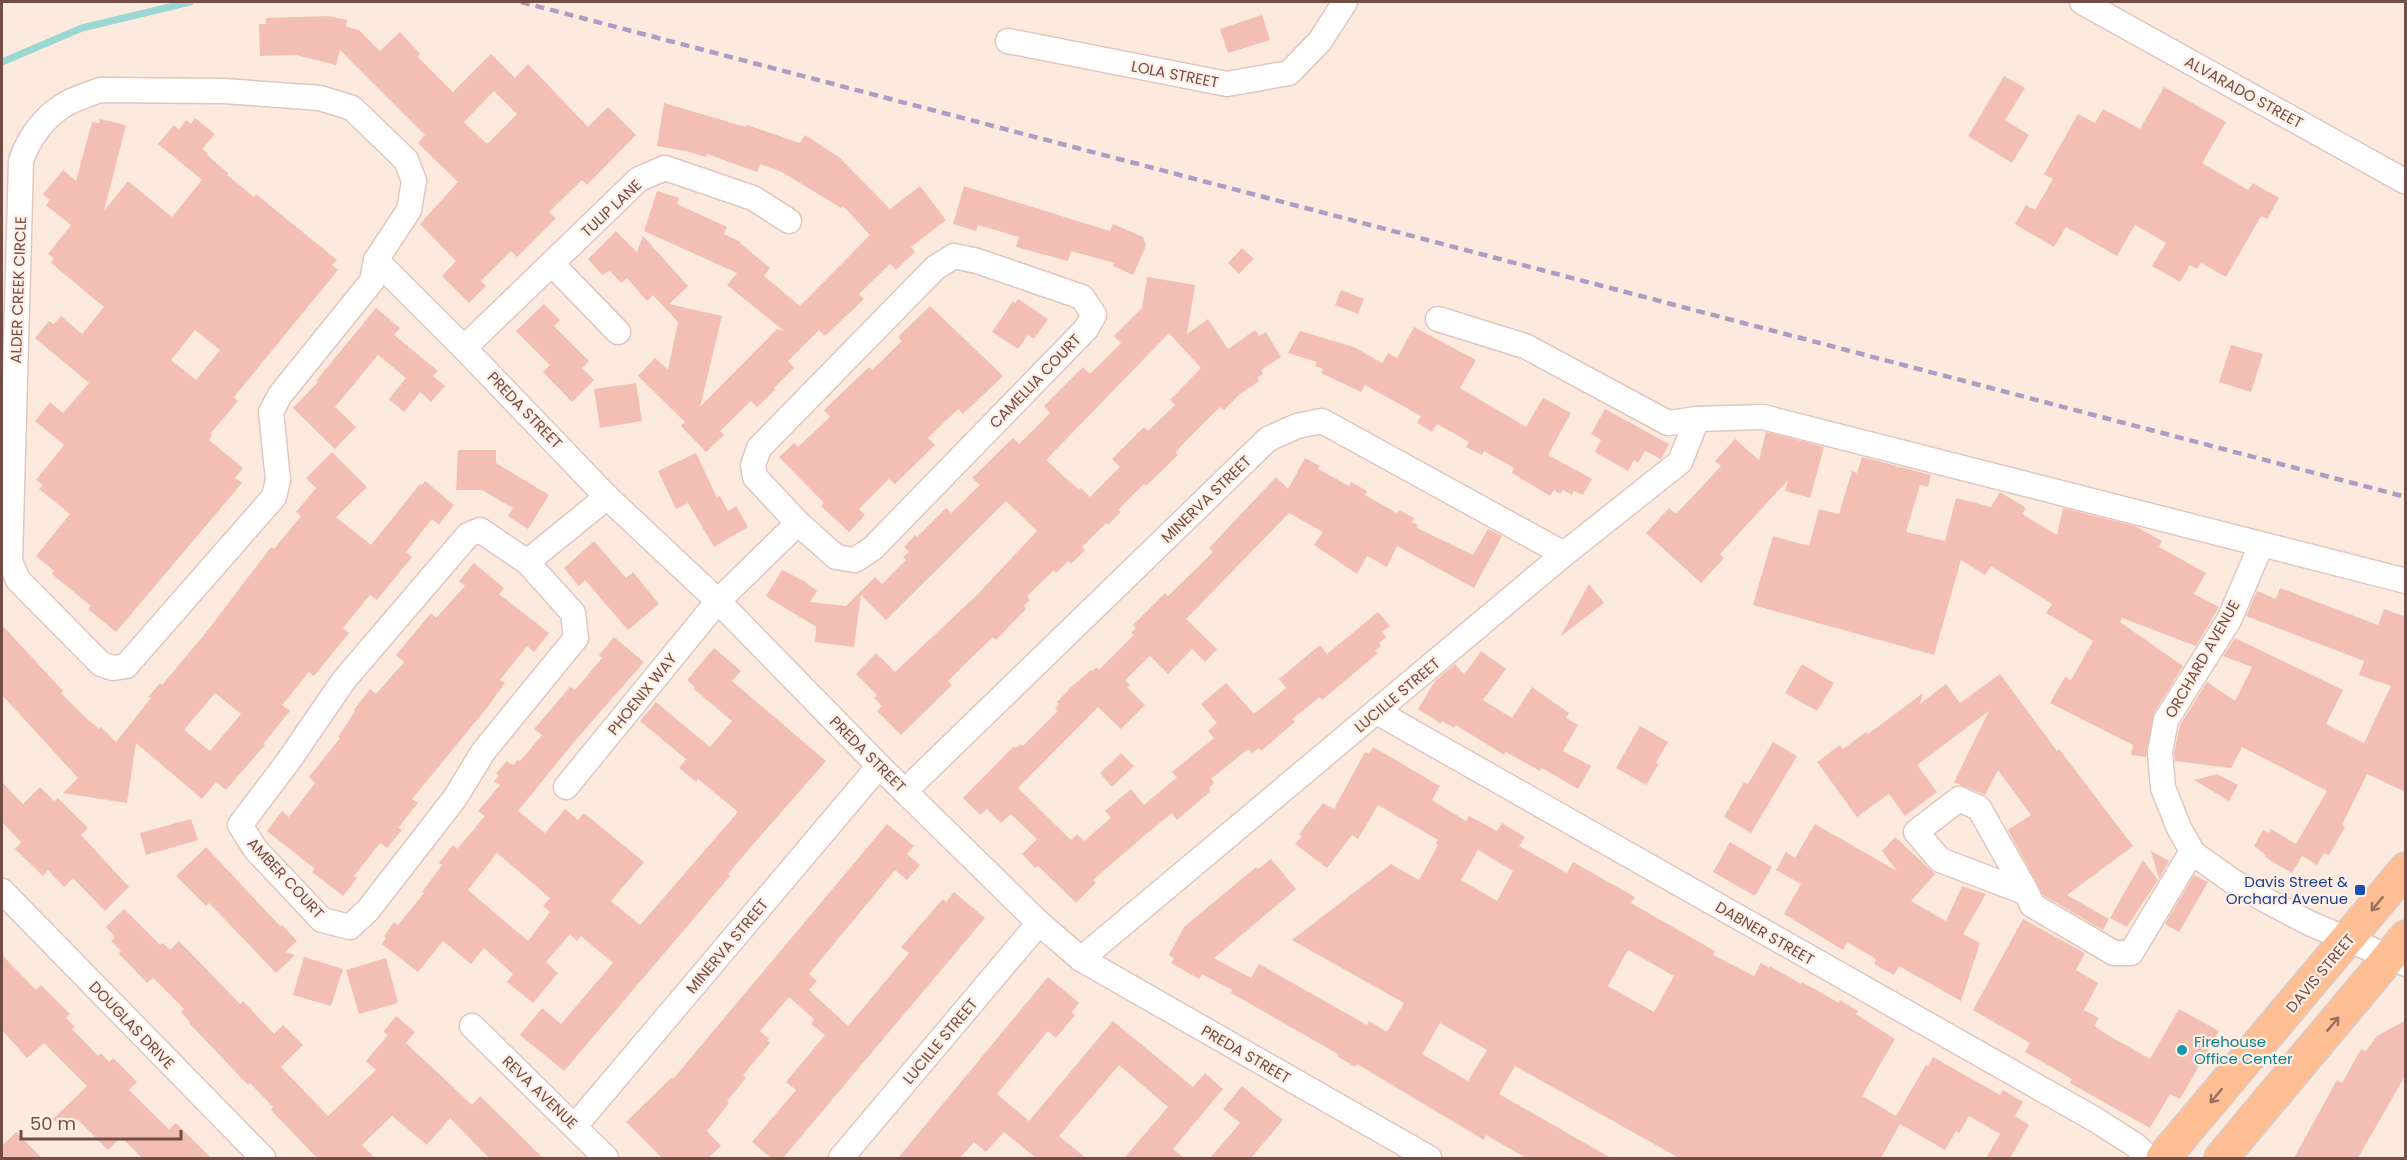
<svg xmlns="http://www.w3.org/2000/svg" width="2407" height="1160" viewBox="0 0 2407 1160" font-family="Poppins,sans-serif">
<style>
.lines{fill:none;stroke-linecap:round;stroke-linejoin:round}
.stream{stroke:#99d8d3;stroke-width:7}
.building{fill:#f3bfb5;fill-rule:evenodd}
.minor-casing{stroke:#e2c6be;stroke-width:27}
.primary-casing{stroke:#d8cdcb;stroke-width:36}
.minor{stroke:#fff;stroke-width:24}
.primary{stroke:#febe94;stroke-width:33}
.rail{stroke:#aa9ec5;stroke-width:4.5;stroke-dasharray:9 6;stroke-linecap:butt}
.oneway{stroke:#9d6e5d}
.transit-dot{fill:#1a4fb4;stroke:#ffefe5;stroke-width:2}
.culture-dot{fill:#0f9aa8;stroke:#ffefe5;stroke-width:2}
.labels{text-anchor:middle;dominant-baseline:central;stroke-width:4.5;stroke-linejoin:round;paint-order:stroke}
.street-label{font-size:15px;fill:#734c46;stroke:#ffefe5}
.transit-label{font-size:15px;fill:#164399;stroke:#ffefe5;text-anchor:end}
.culture-label{font-size:15px;fill:#0d838f;stroke:#ffefe5;text-anchor:start}
</style>
<rect width="100%" height="100%" fill="#fdeade"/>
<g class="lines">
<path class="stream" d="M2,62L82,28L190,2"/>
</g>
<g class="building">
<path d="M1262,15L1270,40L1228,53L1220,29Z"/>
<path d="M328,16L347,20L346,27L359,30L380,51L400,32L420,54L418,57L453,92L491,54L515,78L528,64L588,127L608,107L636,135L587,185L582,180L549,212L556,218L517,257L511,251L481,281L486,286L469,303L442,276L456,261L420,224L458,182L418,143L425,135L340,50L336,65L296,55L260,56L259,24H266V18ZM494,91L517,114L487,144L464,122Z"/>
<path d="M2004,76L2025,88L2005,120L2029,135L2012,163L1968,136Z"/>
<path d="M2164,87L2226,122L2202,163L2248,190L2253,183L2279,198L2267,219L2261,216L2226,277L2201,263L2197,269L2190,265L2180,282L2152,266L2166,243L2135,225L2117,256L2066,227L2054,247L2015,224L2026,205L2035,210L2053,179L2044,174L2078,114L2095,123L2103,109L2140,129Z"/>
<path d="M664,103L746,127L747,125L800,143L805,135L839,157L890,209L920,186L946,220L911,247L915,252L896,270L890,264L859,294L864,299L825,336L819,330L788,361L794,368L774,388L775,390L757,407L751,401L720,431L724,435L706,452L681,426L685,422L638,376L655,358L668,370L678,322L653,295L647,301L627,278L621,283L610,271L602,275L588,259L616,231L637,252L643,236L688,286L669,304L722,316L700,407L777,329L784,331L727,285L737,273L644,231L657,191L679,198L677,204L727,227L724,234L741,242L740,243L770,268L764,276L800,306L870,235L843,206L841,208L782,172L760,164L757,172L707,154L706,157L685,151L657,146Z"/>
<path d="M195,118L215,134L202,149L208,153L207,155L228,173L227,175L254,197L256,194L337,260L332,265L338,270L234,397L238,401L210,434L212,435L209,440L243,468L235,478L242,483L116,632L88,609L91,606L52,574L54,571L36,556L70,514L39,489L43,485L36,480L64,445L35,421L50,402L63,413L89,383L35,338L49,321L54,324L61,316L82,334L104,307L51,263L54,259L48,254L71,225L46,205L50,200L43,194L63,170L76,181L92,122L99,123L100,119L126,125L104,211L128,181L172,217L202,180L158,144L174,125L179,130L186,120L191,124ZM195,330L220,350L196,380L171,360Z"/>
<path d="M964,186L1110,231L1113,224L1143,237L1146,246L1133,275L1113,266L1115,263L1071,251L1068,261L1016,247L1019,237L978,225L976,231L953,224Z"/>
<path d="M1242,248L1254,259L1239,274L1228,263Z"/>
<path d="M1147,277L1195,285L1187,334L1208,319L1228,349L1255,330L1259,336L1266,332L1281,357L1261,370L1263,374L1257,378L1259,381L1240,394L1224,410L1220,407L1180,447L1176,453L1178,455L1146,486L1144,484L1118,510L1121,512L1108,525L1106,523L1082,547L1085,550L1071,564L1068,561L1056,573L1054,570L1027,596L1030,600L1024,606L1026,609L996,640L993,637L973,656L948,681L952,685L901,735L877,711L882,706L874,698L877,695L856,674L876,653L895,672L977,595L1037,531L1006,501L886,620L861,595L854,647L815,642L816,627L764,595L766,596L782,570L804,581L817,591L810,602L846,606L875,577L882,584L906,560L903,557L909,552L904,547L915,535L917,537L946,508L951,513L980,485L972,478L1013,438L1019,444L1050,413L1044,406L1083,367L1090,374L1121,343L1114,336L1142,308ZM1169,333L1201,368L1170,400L1175,405L1148,431L1144,427L1112,459L1120,467L1090,497L1081,488L1079,490L1046,460Z"/>
<path d="M1341,290L1364,299L1358,314L1335,305Z"/>
<path d="M1018,299L1048,319L1034,339L1028,335L1018,349L992,332L1013,301L1015,303Z"/>
<path d="M544,304L560,320L554,326L589,361L582,368L594,380L572,402L543,372L550,365L516,331Z"/>
<path d="M930,306L1003,376L963,414L958,409L928,438L935,445L895,484L889,479L859,509L865,515L849,532L821,506L824,503L779,457L794,443L798,447L830,417L824,410L869,367L872,370L902,341L898,337Z"/>
<path d="M376,308L400,328L394,335L438,371L433,376L445,386L431,402L420,392L404,412L389,399L406,378L378,355L335,407L356,427L335,449L293,408L318,382L316,381Z"/>
<path d="M1414,327L1476,360L1460,388L1526,427L1543,398L1571,413L1548,455L1592,479L1583,495L1574,491L1572,495L1563,490L1560,494L1554,490L1550,496L1512,473L1514,468L1484,451L1482,455L1466,447L1469,442L1437,424L1432,432L1417,423L1421,416L1365,385L1361,392L1321,373L1323,369L1315,366L1317,362L1288,353L1300,331L1354,347L1382,363L1388,353L1397,358Z"/>
<path d="M2231,345L2263,354L2251,392L2219,382Z"/>
<path d="M636,383L642,421L600,428L594,389Z"/>
<path d="M1605,409L1669,444L1661,459L1645,451L1638,463L1634,460L1628,471L1595,452L1601,440L1591,434Z"/>
<path d="M1766,432L1824,447L1810,498L1785,491L1788,480L1720,554L1724,558L1701,583L1646,533L1669,508L1676,514L1695,494L1721,466L1715,461L1735,439L1759,460Z"/>
<path d="M458,450H496V463L549,495L528,529L508,516L513,508L482,490H456Z"/>
<path d="M332,452L367,487L336,517L371,545L420,484L422,485L425,481L454,505L439,525L432,519L406,552L412,557L377,600L370,595L343,628L349,633L314,676L309,672L282,705L290,711L263,744L265,745L226,790L216,782L202,799L136,743L127,803L63,793L78,778L2,695V625L63,691L61,693L85,717L99,729L101,727L116,742L151,698L148,697L160,683L162,685L208,630L271,547L274,549L301,516L296,512L316,488L306,478ZM215,693L241,714L210,751L184,730Z"/>
<path d="M696,453L717,498L720,496L728,511L736,506L748,527L714,547L688,503L676,509L658,471Z"/>
<path d="M1862,457L1931,475L1928,487L1920,485L1906,532L1945,541L1956,498L1991,507L2000,492L2026,508L2022,514L2057,535L2063,508L2135,526L2162,541L2159,547L2206,573L2194,594L2219,607L2196,646L2122,618L2120,622L2183,666L2154,713L2146,757L2131,755L2133,745L2050,703L2065,677L2071,680L2093,641L2046,613L2052,604L1991,566L1985,575L1961,560L1934,655L1753,605L1773,536L1809,546L1819,509L1839,514L1852,471L1857,473Z"/>
<path d="M1305,458L1320,466L1318,469L1349,486L1351,482L1367,491L1365,495L1397,513L1399,510L1414,518L1412,522L1418,525L1417,528L1473,555L1488,529L1502,536L1474,588L1397,546L1387,567L1367,556L1357,574L1314,545L1323,532L1289,513L1186,619L1217,649L1205,662L1192,649L1168,674L1150,656L1125,680L1130,685L1127,687L1145,705L1121,729L1098,707L1018,788L1071,840L1077,834L1084,841L1111,818L1105,811L1131,789L1144,805L1177,777L1172,772L1214,738L1208,731L1217,723L1201,704L1226,683L1254,714L1286,688L1279,679L1320,645L1327,654L1378,612L1390,626L1382,632L1386,637L1379,643L1381,646L1375,651L1378,653L1322,700L1320,697L1292,719L1295,722L1261,751L1259,748L1252,753L1248,749L1211,779L1214,783L1209,788L1211,791L1177,820L1172,813L1145,835L1093,880L1096,883L1076,903L1038,866L1035,868L1022,854L1037,839L1011,814L1001,823L987,809L980,815L963,798L1014,746L1016,748L1020,744L1023,746L1058,711L1055,709L1059,704L1057,702L1070,688L1091,670L1092,671L1097,667L1099,670L1134,635L1131,633L1136,628L1133,625L1165,593L1168,596L1213,552L1209,548L1276,477L1288,489Z"/>
<path d="M594,541L626,578L633,572L659,604L628,630L585,580L579,586L564,568Z"/>
<path d="M474,563L504,588L499,594L549,633L534,652L527,646L500,680L505,683L486,709L412,799L418,803L398,828L402,830L387,848L380,843L354,876L357,878L343,896L312,872L315,869L267,831L282,811L289,817L315,783L309,777L340,738L338,737L355,711L354,710L370,689L376,694L404,662L396,655L431,613L436,618L454,598L465,586L459,581Z"/>
<path d="M1589,584L1604,603L1560,637Z"/>
<path d="M2280,588L2378,625L2384,609L2406,617V792L2367,774L2342,825L2345,827L2329,855L2324,853L2317,865L2302,856L2292,873L2265,857L2266,855L2254,846L2263,830L2269,833L2271,829L2296,844L2327,791L2242,747L2231,768L2175,761L2174,753L2180,725L2207,682L2235,701L2252,667L2223,656L2235,638L2343,690L2326,724L2364,743L2391,686L2359,675L2364,661L2246,616L2257,591L2276,599Z"/>
<path d="M614,637L644,662L574,742L518,811L545,833L565,809L578,820L584,813L644,862L611,901L640,925L738,812L698,779L696,782L679,768L686,759L640,721L656,702L710,747L732,721L694,689L695,687L687,680L714,648L741,671L732,681L826,761L756,841L728,874L730,876L564,1071L520,1035L542,1008L561,1024L613,963L581,936L577,941L570,934L546,962L558,973L533,1003L507,982L513,974L484,948L471,964L443,941L418,972L382,944L386,938L384,936L394,922L398,925L424,893L422,892L442,865L439,863L453,845L457,849L485,816L478,811L500,785L494,781L499,776L496,773L507,761L513,765L518,760L520,761L542,735L534,729L570,687L575,690L602,658L599,655ZM497,853L550,898L543,906L550,912L528,941L468,890Z"/>
<path d="M1481,651L1506,669L1483,700L1512,718L1532,687L1569,713L1566,718L1578,725L1563,751L1591,766L1578,789L1542,768L1540,771L1506,752L1504,755L1456,725L1454,728L1442,721L1441,724L1418,709L1435,681L1455,664L1464,675Z"/>
<path d="M1802,664L1834,683L1817,711L1785,693Z"/>
<path d="M2000,674L2057,751L2059,749L2133,846L2067,895L2109,919L2103,930L2043,895L2008,830L2031,815L1998,770L1985,795L1954,782L1989,711L1917,765L1937,792L1905,816L1889,794L1857,817L1817,762L1840,745L1843,749L1866,732L1868,734L1923,693L1920,704L1946,684L1960,703Z"/>
<path d="M1640,726L1668,742L1656,763L1659,764L1646,785L1616,768Z"/>
<path d="M1773,742L1797,756L1751,833L1724,817L1744,782L1748,784Z"/>
<path d="M1373,747L1440,786L1432,800L1466,821L1469,816L1497,831L1502,823L1525,837L1519,846L1567,873L1573,862L1635,897L1631,903L1715,951L1713,955L1754,976L1761,963L1769,968L1770,966L1801,984L1802,982L1839,1003L1840,1000L1858,1011L1856,1014L1895,1039L1862,1096L1896,1116L1926,1065L1928,1066L1933,1057L2000,1095L2003,1090L2023,1102L2015,1116L2029,1125L2010,1158H1986L2000,1134L1969,1116L1959,1133L1956,1131L1945,1150L1900,1124L1881,1158H1679L1515,1066L1499,1094L1611,1158H1526L1486,1135L1484,1140L1357,1064L1355,1067L1337,1056L1338,1054L1231,993L1232,990L1202,974L1199,979L1171,963L1174,958L1169,955L1184,927L1256,867L1258,869L1271,859L1296,889L1214,958L1251,978L1259,964L1367,1025L1369,1021L1387,1032L1404,1003L1292,940L1391,864L1419,880L1438,845L1436,844L1438,840L1378,805L1358,839L1352,835L1327,868L1295,844L1302,836L1299,834L1323,803L1334,809L1365,752L1369,754ZM1478,850L1513,871L1497,901L1461,880ZM1628,950L1674,976L1654,1012L1608,986ZM1440,1023L1487,1050L1468,1081L1422,1054Z"/>
<path d="M1121,753L1134,766L1112,787L1100,773Z"/>
<path d="M2217,774L2238,785L2229,801L2194,780Z"/>
<path d="M2,782L23,804L40,787L54,801L58,798L88,828L81,835L129,887L105,911L73,878L64,887L48,870L43,876L15,849L21,842L2,822Z"/>
<path d="M191,819L198,840L146,855L140,833Z"/>
<path d="M887,824L914,846L907,854L920,865L907,880L895,870L809,974L817,981L809,990L848,1026L909,953L901,947L943,899L946,902L954,892L985,918L783,1158H771L752,1142L796,1090L786,1082L825,1035L811,1024L814,1019L789,997L760,1031L769,1039L767,1041L770,1043L743,1075L746,1078L727,1101L729,1103L707,1131L721,1146L708,1158H662L626,1122L672,1077L673,1079Z"/>
<path d="M1815,824L1897,871L1882,851L1895,837L1935,874L1911,901L1946,921L1962,886L1986,894L1963,934L1980,943L1961,1001L1899,966L1894,975L1874,964L1876,959L1847,942L1843,950L1784,914L1801,884L1776,870L1786,852L1795,858Z"/>
<path d="M1730,842L1772,867L1755,896L1713,872Z"/>
<path d="M206,847L280,926L282,925L297,941L285,952L295,955L276,973L209,903L206,906L176,876Z"/>
<path d="M2151,851L2169,861L2159,879Z"/>
<path d="M2143,860L2158,880L2127,927L2110,918Z"/>
<path d="M2194,875L2208,882L2179,932L2165,924Z"/>
<path d="M124,909L160,945L163,943L170,950L179,941L240,1004L243,1001L274,1034L283,1025L303,1045L281,1067L328,1116L376,1070L366,1061L388,1035L383,1032L396,1016L415,1032L406,1043L472,1105L480,1096L543,1158H489L450,1118L427,1145L392,1116L362,1145L375,1158H317L271,1110L273,1107L250,1083L248,1085L189,1023L190,1022L181,1012L184,1009L153,978L147,983L119,954L121,951L111,941L115,937L106,927Z"/>
<path d="M2023,919L2085,953L2076,970L2098,983L2084,1010L2099,1018L2094,1026L2108,1035L2150,1059L2179,1009L2219,1031L2180,1099L2170,1094L2150,1128L2070,1083L2072,1079L2025,1052L2030,1043L1973,1010Z"/>
<path d="M2,955L36,990L41,985L70,1014L66,1018L75,1027L72,1029L98,1056L101,1053L109,1062L113,1058L137,1082L129,1090L156,1117L169,1129L176,1123L211,1158H142L121,1137L108,1150L77,1119L65,1130L53,1119L87,1086L44,1043L27,1058L2,1030Z"/>
<path d="M304,957L343,969L331,1006L293,995Z"/>
<path d="M386,958L398,1003L359,1014L346,970Z"/>
<path d="M1048,977L1079,1003L1072,1012L1075,1015L1056,1038L1048,1031L997,1094L1029,1121L1113,1021L1193,1087L1205,1073L1223,1089L1173,1149L1184,1158H1124L1168,1107L1119,1065L1059,1136L1086,1158H1036L1004,1132L986,1152L974,1142L960,1158H898Z"/>
<path d="M2406,1020V1074L2358,1158H2294L2337,1080L2342,1083L2361,1049L2366,1051L2377,1036Z"/>
<path d="M1242,1086L1283,1120L1251,1158H1210L1240,1123L1223,1109Z"/>
<path d="M16,1132L42,1158H2V1146Z"/>
</g>
<g class="lines">
<g class="minor-casing">
<g id="minor">
<path d="M2082,2L2406,182"/>
<path d="M1008,41L1227,84L1289,73L1320,41L1345,2"/>
<path d="M100,90L224,91L320,98L352,108L406,160L414,181L409,210L376,260L372,281L280,395L271,412L278,480L274,497L126,666L113,668L101,664L18,580L10,561L21,161C28,139 44,117 64,105C75,98 88,95 100,90Z"/>
<path d="M954,256L977,261L1082,297L1094,315L1086,329L873,548L855,560L836,557L798,523L755,477L753,465L759,448L935,268Z"/>
<path d="M376,260L464,348L607,497L718,601L879,766L1039,923L1081,959L1429,1158"/>
<path d="M552,264L618,332"/>
<path d="M1438,319L1525,346L1668,423L1697,419L1763,417L2406,581"/>
<path d="M464,348L639,179L665,168L753,198L789,221"/>
<path d="M480,530L527,562L573,613L576,638L483,752L455,798L368,910L350,927L322,920L256,850L240,825L287,763L344,680L468,535Z"/>
<path d="M2261,545L2229,620L2166,720L2160,752L2163,788L2179,828L2193,853L2232,881L2269,902L2309,923L2406,964"/>
<path d="M527,562L607,497"/>
<path d="M1377,712L2096,1120L2135,1145L2149,1158"/>
<path d="M566,787L718,601L798,523"/>
<path d="M905,791L1268,439L1297,426L1322,421L1564,554"/>
<path d="M2,891L263,1158"/>
<path d="M2027,893L1940,860L1916,832L1959,799L1979,808L2027,893L2032,905L2114,953H2131L2188,858L2193,853"/>
<path d="M1081,959L1564,554L1680,462L1697,419"/>
<path d="M472,1026L606,1158"/>
<path d="M575,1126L879,766"/>
<path d="M841,1158L1039,923"/>
</g>
</g>
<g class="primary-casing">
<g id="primary">
<path d="M2163,1158L2406,869"/>
<path d="M2221,1158L2406,937"/>
</g>
</g>
<use href="#minor" class="minor"/>
<use href="#primary" class="primary"/>
<path class="rail" d="M521,2L2406,497"/>
</g>
<defs><path id="oneway-shaft" d="M-6 0H5M1.5-3L5.5 0L1.5 3" fill="none" stroke-width="1.6" stroke-linecap="round" stroke-linejoin="round" transform="scale(1.5)"/></defs>
<g class="oneway">
<use href="#oneway-shaft" transform="translate(2377 904) rotate(130)"/>
<use href="#oneway-shaft" transform="translate(2333 1024) rotate(-50)"/>
<use href="#oneway-shaft" transform="translate(2216 1096) rotate(130)"/>
</g>
<rect class="transit-dot" x="2354" y="884" width="12" height="12" rx="3"/>
<circle class="culture-dot" cx="2182" cy="1050" r="6"/>
<g class="labels">
<g class="street-label">
<text transform="translate(1175 74) rotate(11)">LOLA STREET</text>
<text transform="translate(2244 92) rotate(29)">ALVARADO STREET</text>
<text transform="translate(611 208) rotate(-43)">TULIP LANE</text>
<text transform="translate(18 290) rotate(-88)">ALDER CREEK CIRCLE</text>
<text transform="translate(1035 381) rotate(-46)">CAMELLIA COURT</text>
<text transform="translate(525 410) rotate(46)">PREDA STREET</text>
<text transform="translate(1206 499) rotate(-44)">MINERVA STREET</text>
<text transform="translate(2202 659) rotate(-60)">ORCHARD AVENUE</text>
<text transform="translate(642 694) rotate(-51)">PHOENIX WAY</text>
<text transform="translate(1397 695) rotate(-40)">LUCILLE STREET</text>
<text transform="translate(868 754) rotate(45)">PREDA STREET</text>
<text transform="translate(286 878) rotate(47)">AMBER COURT</text>
<text transform="translate(1765 933) rotate(30)">DABNER STREET</text>
<text transform="translate(727 946) rotate(-50)">MINERVA STREET</text>
<text transform="translate(2320 973) rotate(-50)">DAVIS STREET</text>
<text transform="translate(132 1025) rotate(46)">DOUGLAS DRIVE</text>
<text transform="translate(940 1041) rotate(-50)">LUCILLE STREET</text>
<text transform="translate(1246 1054) rotate(30)">PREDA STREET</text>
<text transform="translate(540 1092) rotate(44)">REVA AVENUE</text>
</g>
<g class="transit-label">
<text x="2348" y="881">Davis Street &amp;<tspan x="2348" dy="17">Orchard Avenue</tspan></text>
</g>
<g class="culture-label">
<text x="2194" y="1041">Firehouse<tspan x="2194" dy="17">Office Center</tspan></text>
</g>
</g>
<rect width="2407" height="1160" fill="none" stroke="#734c46" stroke-width="6"/>
<path d="M21 1130v9h160v-9" fill="none" stroke="#734c46" stroke-width="3"/>
<text x="30" y="1130" font-size="18" fill="#734c46" stroke="#ffefe5" stroke-width="4.5" paint-order="stroke">50 m</text>
</svg>
